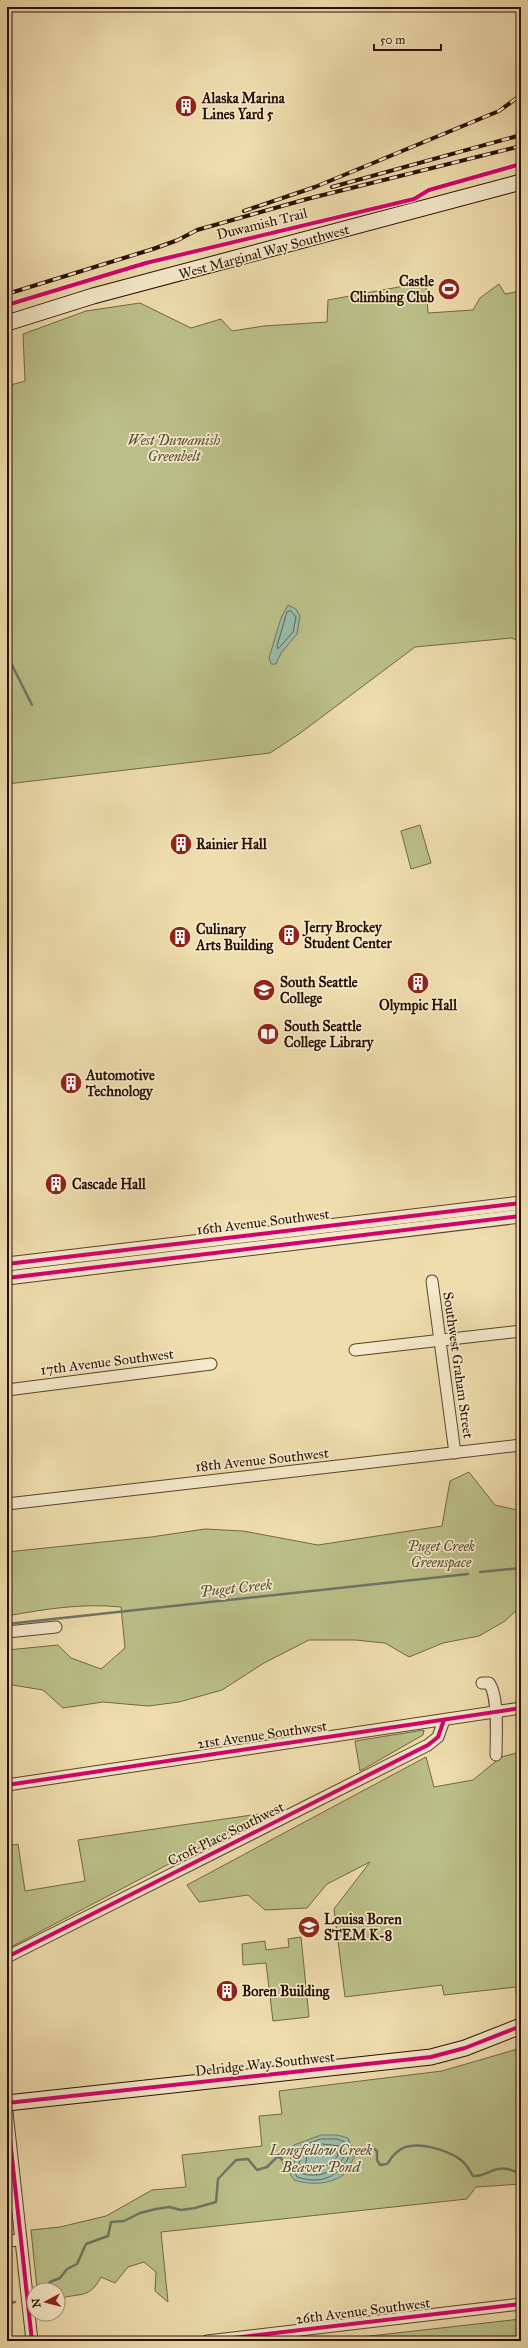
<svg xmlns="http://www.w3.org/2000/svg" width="528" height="2348" viewBox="0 0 528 2348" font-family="'IM FELL Great Primer',serif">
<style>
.green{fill:#bbc088;stroke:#716745}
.water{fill:#9abcaa;stroke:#6c7667}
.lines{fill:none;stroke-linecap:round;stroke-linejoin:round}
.shore{stroke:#606556;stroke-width:1}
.stream{stroke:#6c7667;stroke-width:2.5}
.minor-casing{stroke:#59422d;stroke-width:13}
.tertiary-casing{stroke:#59422d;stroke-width:15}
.secondary-casing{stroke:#270e02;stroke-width:17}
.minor{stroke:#f5e9ca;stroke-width:11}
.tertiary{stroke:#f5e9ca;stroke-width:13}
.secondary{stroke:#f5e9ca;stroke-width:15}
.rail-casing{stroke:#270e02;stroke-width:4}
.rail{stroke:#f5e9ca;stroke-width:2.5;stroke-dasharray:8;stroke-linecap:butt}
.cycleway-casing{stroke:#f5e9ca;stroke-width:6}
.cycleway{stroke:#d6006c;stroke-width:4}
.labels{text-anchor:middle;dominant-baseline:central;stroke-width:3.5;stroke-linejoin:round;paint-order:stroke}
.poi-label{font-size:14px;font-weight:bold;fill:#270e02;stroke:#f5e9ca;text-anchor:start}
.street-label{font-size:14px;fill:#270e02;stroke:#f5e9ca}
.park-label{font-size:14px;font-style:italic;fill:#5b4c31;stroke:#f5e9ca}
.water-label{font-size:15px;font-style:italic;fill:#4f4b3d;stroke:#f5e9ca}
</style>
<rect width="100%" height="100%" fill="#efddad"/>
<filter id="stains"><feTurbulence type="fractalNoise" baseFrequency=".005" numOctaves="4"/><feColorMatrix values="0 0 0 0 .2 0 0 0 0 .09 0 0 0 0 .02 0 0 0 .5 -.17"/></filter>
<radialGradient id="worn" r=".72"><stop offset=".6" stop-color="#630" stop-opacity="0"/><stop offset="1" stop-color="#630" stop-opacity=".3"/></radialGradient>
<g class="green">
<path d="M415,284L426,286L428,313L473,310L480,298L499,284L505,294L521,291V641L511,638L415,647L299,734L270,753L7,784V386L25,381L23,334L86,311L140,303L191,328L221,319L232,331L264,326L327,322L328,300Z"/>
<path d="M420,825L431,863L411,869L401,831Z"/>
<path d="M469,1472L495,1505L521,1511V1606L505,1621L479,1636L443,1643L409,1657L385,1643L355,1640H309L264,1663L222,1690L179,1702L148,1706L103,1702L63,1708L43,1690L12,1685L7,1688V1650L58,1645L71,1658L101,1669L125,1648L121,1607C83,1603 45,1609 7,1616V1552L151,1537L205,1529L243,1531L318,1545L442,1526L450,1481Z"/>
<path d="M424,1730L423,1735L360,1771L355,1741Z"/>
<path d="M521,1752V1994H516V1987L444,1995L442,1985L345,1997L334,1909L370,1862L327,1884L307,1908L265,1910L248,1895L199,1902L187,1885L426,1757L434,1787L473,1780L501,1757Z"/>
<path d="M266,1813L7,1949V1846L18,1844L25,1891L85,1881L78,1840Z"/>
<path d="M301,1937L309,2017L273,2021L266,1963L243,1965L242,1944L265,1941L266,1950L289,1947L288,1939Z"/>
<path d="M521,2048V2184L476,2187L467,2199L161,2232L168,2302L155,2291L156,2272L144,2262L128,2267L115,2283L101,2277C89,2300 80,2292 58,2299V2290L37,2289L31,2230L60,2227L106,2216L152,2190L186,2187L182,2155L262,2146L259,2116L282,2114L279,2091L442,2071Z"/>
<path d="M521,2319V2341H325Z"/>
</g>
<g class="water">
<path d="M288,605L296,609L300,616L297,634L281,653L276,664H271L269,658L281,618Z"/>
<path d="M321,2135H337L348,2138L355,2155C352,2161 348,2171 343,2175C329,2185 310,2185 294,2180L288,2170L294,2145Z"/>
</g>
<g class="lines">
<g class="shore">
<path d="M291,611L296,617L293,632L278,649L277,646L287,612Z"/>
<path d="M321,2139H337L345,2142L350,2155C339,2177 321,2185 297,2177L293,2169L297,2148Z"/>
<path d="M322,2144L341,2146L345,2155C336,2172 319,2179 300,2173L298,2168L302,2151Z"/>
<path d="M323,2150H336L338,2155C332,2166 317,2172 305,2168L307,2155Z"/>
</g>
<g class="stream">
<path d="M7,655L32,705"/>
<path d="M480,1572L521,1568"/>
<path d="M7,1624L468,1574"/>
<path d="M355,2155L374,2149L377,2151V2160L380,2165L387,2164C390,2160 393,2155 397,2152C412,2138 454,2150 466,2165C469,2168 470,2172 473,2176C483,2177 488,2171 498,2169C506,2167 514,2171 521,2174"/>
<path d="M47,2290L50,2282L60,2278L67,2269L77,2264L86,2244L108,2236L111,2222L124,2221L140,2213L156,2209L169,2207L181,2210L195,2208L216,2202L218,2179L236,2160L248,2159L257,2170L267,2167L277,2157L281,2158L288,2170"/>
<path d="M7,2304L15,2302"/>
</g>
<g class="minor-casing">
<g id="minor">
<path d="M432,1281L455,1453"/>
<path d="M355,1350L521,1331"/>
<path d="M7,1390L211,1364"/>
<path d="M7,1504L521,1445"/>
<path d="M7,1632L56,1627"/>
<path d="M482,1683H489C499,1696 496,1738 496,1755"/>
<path d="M7,1785L521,1708"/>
<path d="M7,1957L428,1745L438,1737L444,1720"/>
<path d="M7,2112L32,2341"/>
<path d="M7,2241L20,2240"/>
<path d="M207,2341L521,2304"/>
</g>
</g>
<g class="tertiary-casing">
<g id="tertiary">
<path d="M7,1264L521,1203"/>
<path d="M7,1278L521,1216"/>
</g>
</g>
<g class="secondary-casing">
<g id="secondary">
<path d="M7,323L93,296L521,182"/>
<path d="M7,2103L431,2057L465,2048L521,2026"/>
</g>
</g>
<use href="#minor" class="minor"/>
<use href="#tertiary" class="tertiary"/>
<use href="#secondary" class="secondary"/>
<g class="rail-casing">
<g id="rail">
<path d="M332,187L521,135"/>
<path d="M244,211L315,187L499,111L521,95"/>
<path d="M7,294L153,249L178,240L197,230L307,199L521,146"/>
</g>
</g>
<use href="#rail" class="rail"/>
<g class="cycleway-casing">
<g id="cycleway">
<path d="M7,305L146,263L414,199L429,190L521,164"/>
<path d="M7,1264L521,1203"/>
<path d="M7,1278L521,1216"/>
<path d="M7,1785L521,1708"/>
<path d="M7,1957L428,1745L438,1737L444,1720"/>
<path d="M7,2103L431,2057L465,2048L521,2026"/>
<path d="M7,2112L32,2341"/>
<path d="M207,2341L521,2304"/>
</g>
</g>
<use href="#cycleway" class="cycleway"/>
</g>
<defs>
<g id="building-disc" transform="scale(1.15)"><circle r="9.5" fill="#8f2418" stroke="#f5e9ca"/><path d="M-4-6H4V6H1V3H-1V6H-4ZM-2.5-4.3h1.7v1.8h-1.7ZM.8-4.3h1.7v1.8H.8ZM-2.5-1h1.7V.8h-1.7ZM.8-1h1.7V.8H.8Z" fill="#fff"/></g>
<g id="stadium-disc" transform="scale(1.15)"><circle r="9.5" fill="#8f2418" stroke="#f5e9ca"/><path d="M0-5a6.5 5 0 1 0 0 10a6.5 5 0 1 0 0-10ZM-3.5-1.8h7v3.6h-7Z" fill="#fff"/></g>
<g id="university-disc" transform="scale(1.15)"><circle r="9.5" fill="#8f2418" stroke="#f5e9ca"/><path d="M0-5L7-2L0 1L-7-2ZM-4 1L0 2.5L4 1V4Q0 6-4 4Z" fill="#fff"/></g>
<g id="library-disc" transform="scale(1.15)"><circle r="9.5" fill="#8f2418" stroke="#f5e9ca"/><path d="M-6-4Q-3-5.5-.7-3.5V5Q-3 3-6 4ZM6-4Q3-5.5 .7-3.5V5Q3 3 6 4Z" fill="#fff"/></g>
<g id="school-disc" transform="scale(1.15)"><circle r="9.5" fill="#8f2418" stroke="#f5e9ca"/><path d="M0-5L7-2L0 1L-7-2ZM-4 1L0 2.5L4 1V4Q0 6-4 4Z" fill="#fff"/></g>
</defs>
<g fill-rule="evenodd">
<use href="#building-disc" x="186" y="106"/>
<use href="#stadium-disc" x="449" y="289"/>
<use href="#building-disc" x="181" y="844"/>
<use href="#building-disc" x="289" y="935"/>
<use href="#building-disc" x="180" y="937"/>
<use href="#building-disc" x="418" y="983"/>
<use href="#university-disc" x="264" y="990"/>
<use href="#library-disc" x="268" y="1034"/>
<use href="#building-disc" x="71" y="1083"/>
<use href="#building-disc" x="56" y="1184"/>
<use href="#school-disc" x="309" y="1927"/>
<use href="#building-disc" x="227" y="1991"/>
</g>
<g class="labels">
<g class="poi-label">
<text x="202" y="98">Alaska Marina<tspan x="202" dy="16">Lines Yard 5</tspan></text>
<text x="434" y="281" text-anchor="end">Castle<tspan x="434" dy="16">Climbing Club</tspan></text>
<text x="196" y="844">Rainier Hall</text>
<text x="304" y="927">Jerry Brockey<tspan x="304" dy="16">Student Center</tspan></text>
<text x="196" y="929">Culinary<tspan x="196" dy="16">Arts Building</tspan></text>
<text x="280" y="982">South Seattle<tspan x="280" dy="16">College</tspan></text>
<text x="418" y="1005" text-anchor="middle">Olympic Hall</text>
<text x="284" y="1026">South Seattle<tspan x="284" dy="16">College Library</tspan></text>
<text x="86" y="1075">Automotive<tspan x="86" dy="16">Technology</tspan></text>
<text x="72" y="1184">Cascade Hall</text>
<text x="324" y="1919">Louisa Boren<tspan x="324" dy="16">STEM K-8</tspan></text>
<text x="242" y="1991">Boren Building</text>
</g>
<g class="street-label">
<text transform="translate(262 224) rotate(-14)">Duwamish Trail</text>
<text transform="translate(264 252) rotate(-15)">West Marginal Way Southwest</text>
<text transform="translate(263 1222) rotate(-7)">16th Avenue Southwest</text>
<text transform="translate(107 1362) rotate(-7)">17th Avenue Southwest</text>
<text transform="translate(458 1365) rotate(82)">Southwest Graham Street</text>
<text transform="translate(262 1460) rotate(-6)">18th Avenue Southwest</text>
<text transform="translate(262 1735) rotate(-8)">21st Avenue Southwest</text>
<text transform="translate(226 1834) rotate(-26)">Croft Place Southwest</text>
<text transform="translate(265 2064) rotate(-6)">Delridge Way Southwest</text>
<text transform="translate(363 2311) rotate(-7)">26th Avenue Southwest</text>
</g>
<g class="park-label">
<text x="174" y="440">West Duwamish<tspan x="174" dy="16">Greenbelt</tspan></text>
<text x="441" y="1546">Puget Creek<tspan x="441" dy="16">Greenspace</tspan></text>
</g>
<g class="water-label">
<text transform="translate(236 1588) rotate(-6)">Puget Creek</text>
<text x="321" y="2150">Longfellow Creek<tspan x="321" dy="17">Beaver Pond</tspan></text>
</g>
</g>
<rect width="528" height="2348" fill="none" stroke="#efddad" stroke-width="24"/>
<rect x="8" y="8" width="512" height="2332" fill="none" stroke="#270e02" stroke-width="2"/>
<rect x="12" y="12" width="504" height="2324" fill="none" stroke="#270e02"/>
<g transform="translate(46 2302) rotate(263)"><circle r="19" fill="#f5e9ca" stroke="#a3917a"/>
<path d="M0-3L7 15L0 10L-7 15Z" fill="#8f2418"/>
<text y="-6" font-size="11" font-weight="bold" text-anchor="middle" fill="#270e02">N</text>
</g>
<path d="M374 44v6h67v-6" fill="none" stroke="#270e02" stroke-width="2"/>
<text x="380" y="44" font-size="12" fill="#270e02" stroke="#f5e9ca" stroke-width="3" paint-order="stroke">50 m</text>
<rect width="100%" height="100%" filter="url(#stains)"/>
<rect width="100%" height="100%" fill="url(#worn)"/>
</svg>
